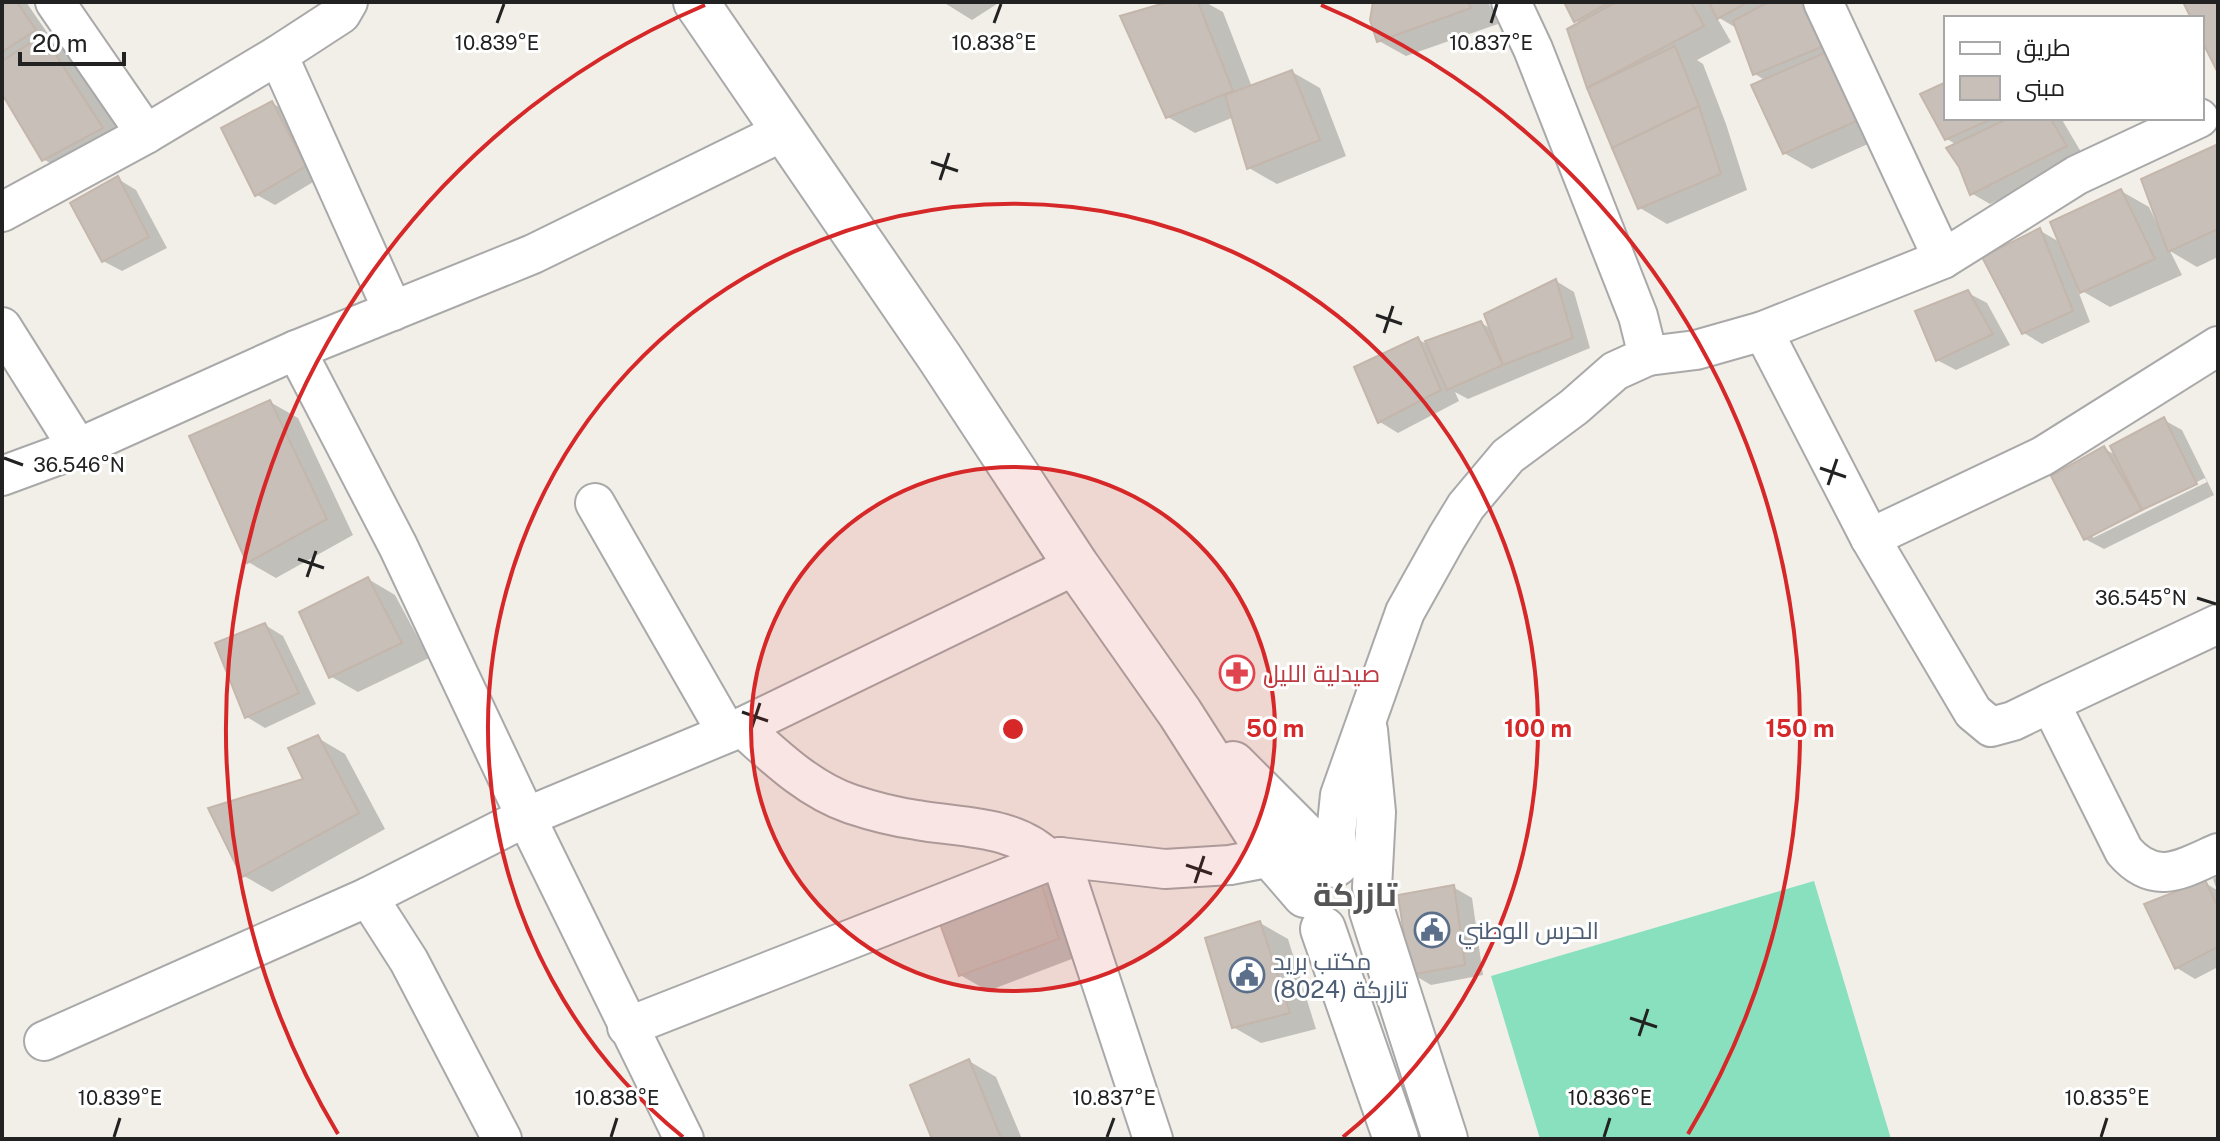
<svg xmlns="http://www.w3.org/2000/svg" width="2220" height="1141" viewBox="0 0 2220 1141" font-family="'Public Sans',Cairo,sans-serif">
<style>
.pitch{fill:#88e0be}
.shadow{fill:#0003;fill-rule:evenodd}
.building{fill:#c7bfb8;stroke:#c4b6ab;stroke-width:2}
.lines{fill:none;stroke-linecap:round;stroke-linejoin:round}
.minor-casing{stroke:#a9a9a9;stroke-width:42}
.tertiary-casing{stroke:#a9a9a9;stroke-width:48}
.minor{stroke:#fff;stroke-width:38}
.tertiary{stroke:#fff;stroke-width:44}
.ticks{fill:none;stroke:#222;stroke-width:3}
.ring{fill:none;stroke:#d62828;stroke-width:4}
.labels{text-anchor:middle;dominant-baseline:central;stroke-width:6;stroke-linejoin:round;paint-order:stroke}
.health-label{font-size:24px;fill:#be3a42;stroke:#fff;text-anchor:start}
.service-label{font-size:24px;fill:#4e5e75;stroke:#fff;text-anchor:start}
.district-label{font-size:32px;font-weight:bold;fill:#555;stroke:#fff}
.ticks-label{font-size:20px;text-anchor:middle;fill:#222;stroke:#fff;stroke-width:6;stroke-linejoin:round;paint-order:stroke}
.centre{fill:#d62828;stroke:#fff;stroke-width:4}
.ring-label{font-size:24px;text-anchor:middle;font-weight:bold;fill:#d62828;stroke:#fff;stroke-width:6;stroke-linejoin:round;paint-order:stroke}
</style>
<rect width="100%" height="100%" fill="#f2efe9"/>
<path class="pitch" d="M1814,881L1891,1139H1540L1491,976Z"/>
<g class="shadow">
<path d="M2,2H26L53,41L51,42L70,53L129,144L71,175L43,159L2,90Z"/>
<path d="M943,2H1000L972,20Z"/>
<path d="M1176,2H1205L1223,12L1252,87L1292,72L1320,88L1346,156L1277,184L1249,168L1234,117L1195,133L1168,117Z"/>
<path d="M1375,2H1488L1498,24L1406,56L1379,41Z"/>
<path d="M1566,2H1816L1888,135L1812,169L1784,153L1766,81L1755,74L1738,29L1716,16L1731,42L1697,60L1703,64L1726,124L1747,190L1667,224L1640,208L1589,88L1570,30L1581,24L1576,20Z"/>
<path d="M1946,84V118H2061L2084,157L1990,204L1971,193L1957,145L1947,139L1923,95Z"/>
<path d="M272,103L291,114L323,176L275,205L257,195Z"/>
<path d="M2218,146V257L2197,267L2170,251L2182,275L2110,307L2077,288L2090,322L2042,344L2024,333L2039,230L2061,243L2121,191L2149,207L2158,226L2160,225Z"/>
<path d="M118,179L136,190L167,248L122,271L103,261Z"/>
<path d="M1556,281L1574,292L1590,348L1468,399L1455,392L1459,401L1398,433L1380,422L1417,339L1425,343L1481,323L1492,329Z"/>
<path d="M1968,293L1987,303L2010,345L1956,370L1937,360Z"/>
<path d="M270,402L298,418L353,535L276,578L248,562Z"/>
<path d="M2164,420L2182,430L2214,495L2104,549L2085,539L2104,449L2116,455ZM2205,478L2207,482L2093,538V533Z"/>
<path d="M368,579L395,595L429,658L358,692L330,676Z"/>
<path d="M265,625L283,636L316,704L265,728L247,717Z"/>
<path d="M318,738L345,754L385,829L272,892L244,876L211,810L305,780Z"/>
<path d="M1038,875L1065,891L1085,954L988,991L960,975Z"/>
<path d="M2218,876V967L2195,979L2177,968L2205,883L2217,890L2213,879Z"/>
<path d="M1453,887L1472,898L1483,975L1431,985L1412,974Z"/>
<path d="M1260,923L1288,939L1316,1029L1261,1043L1233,1027Z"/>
<path d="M969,1061L996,1077L1022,1139H934L913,1086Z"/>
</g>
<g class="building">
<path d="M2,2H17L36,30L2,52Z"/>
<path d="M1168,2H1198L1233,91L1166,118L1120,16Z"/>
<path d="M1373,2H1468L1471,8L1377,42L1370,20Z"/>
<path d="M1564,2H1610L1574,22Z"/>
<path d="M1616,2H1691L1704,26L1587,88L1567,29Z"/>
<path d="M1709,2H1748L1717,19Z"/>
<path d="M1768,2H1804L1824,46L1753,75L1733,21Z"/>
<path d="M2183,2H2218V73L2202,41V18H2191Z"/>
<path d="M43,35L103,128L42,161L2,94V61Z"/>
<path d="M1675,46L1699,106L1612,148L1587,88Z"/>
<path d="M1829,51L1861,119L1783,154L1751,85Z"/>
<path d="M1292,70L1320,140L1247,169L1225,95Z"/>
<path d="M1946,82V118H1994L1945,140L1920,94Z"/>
<path d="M272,101L306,166L255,196L221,128Z"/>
<path d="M1699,106L1721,174L1638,209L1612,148Z"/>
<path d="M2009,118H2050L2067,146L1970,195L1959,167L1946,148Z"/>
<path d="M2218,144V229L2168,252L2141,179Z"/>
<path d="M118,176L149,237L102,262L70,203Z"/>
<path d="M2121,189L2155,259L2080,293L2050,222Z"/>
<path d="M2040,228L2073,311L2022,334L1982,257Z"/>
<path d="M1556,279L1573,338L1503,365L1484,314Z"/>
<path d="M1968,290L1993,334L1936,361L1915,311Z"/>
<path d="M1481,321L1503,365L1447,390L1425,341Z"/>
<path d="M1418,337L1441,390L1378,423L1354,367Z"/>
<path d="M270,400L327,519L247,563L189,436Z"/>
<path d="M2164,417L2197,484L2142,510L2110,446Z"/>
<path d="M2104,446L2142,510L2084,540L2051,476Z"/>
<path d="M368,577L402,643L329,678L299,612Z"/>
<path d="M265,623L299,693L245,718L215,643Z"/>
<path d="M318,735L359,813L242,877L208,808L303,779L288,748Z"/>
<path d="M1038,873L1059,939L959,976L936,913Z"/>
<path d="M2205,880L2218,907V947L2175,969L2144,904Z"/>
<path d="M1454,885L1465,965L1410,975L1398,895Z"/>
<path d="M1260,921L1290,1013L1232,1028L1205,938Z"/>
<path d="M969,1059L1001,1138L932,1139L910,1085Z"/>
</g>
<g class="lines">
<g class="minor-casing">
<g id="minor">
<path d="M55,2L146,134"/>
<path d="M1823,2L1943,259"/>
<path d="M278,55L341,14L348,2"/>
<path d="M2,212L146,134L278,55L393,311"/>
<path d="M2,327L78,448"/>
<path d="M1763,331L1870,538L1973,712L1991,727L2013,721L2050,703L2124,851C2155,887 2182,869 2218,853"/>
<path d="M296,350L398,546L526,817L684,1139"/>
<path d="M1648,356L1696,350L1763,331L1943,259L2077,175L2199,118"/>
<path d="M2,476L78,448L296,350L533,254L784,131"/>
<path d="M595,503L727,733"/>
<path d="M1870,538L2043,456L2218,346"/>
<path d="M2050,703L2218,624"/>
<path d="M742,727C774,756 809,790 851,804C872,811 895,817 917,820C961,828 1016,825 1049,860"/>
<path d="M1368,730L1376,812L1372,888"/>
<path d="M1339,865L1336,834L1340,795L1405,612L1447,537L1466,506L1508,456L1574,407L1615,371L1648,356L1638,316L1533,49L1511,2"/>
<path d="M368,897L409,961L502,1139"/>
<path d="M627,1027L1060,857"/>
<path d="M44,1041L368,897L526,817L742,727L1076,565"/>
<path d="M1153,1139L1060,857L1165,869L1230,865L1272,857"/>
</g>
</g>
<g class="tertiary-casing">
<g id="tertiary">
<path d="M696,2L940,358L1076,565L1180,713L1272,857L1305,895"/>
<path d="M1233,764L1334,865"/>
<path d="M1372,911L1445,1139"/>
<path d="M1323,929L1396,1139"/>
</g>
</g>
<use href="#minor" class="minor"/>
<use href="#tertiary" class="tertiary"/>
</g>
<path class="ticks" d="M497,23L504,4M994,23L1001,4M1491,23L1497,4M931,162L958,171M940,180L949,153M1376,315L1402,324M1384,333L1393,306M4,458L23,465M1820,468L1846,477M1828,485L1837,459M298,559L324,568M307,577L316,551M2197,598L2216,604M742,712L768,721M751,730L760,703M1186,865L1212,874M1195,883L1204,856M1630,1018L1657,1027M1639,1036L1648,1009M114,1137L120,1118M611,1137L617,1118M1107,1137L1114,1118M1604,1137L1610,1118M2101,1137L2107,1118"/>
<circle cx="1013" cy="729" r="262" fill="#d62828" fill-opacity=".12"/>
<g class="ring">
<circle cx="1013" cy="729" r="262"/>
<path d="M683 1137A525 525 0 1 1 1343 1137"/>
<path d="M338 1134A787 787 0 0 1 705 5M1321 5A787 787 0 0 1 1688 1134"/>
</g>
<defs>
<g id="pharmacy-ring" transform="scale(1.8)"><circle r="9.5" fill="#fff" stroke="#e0444e" stroke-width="1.5"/><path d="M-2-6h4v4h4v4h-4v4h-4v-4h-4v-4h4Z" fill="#e0444e"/></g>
<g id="civic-ring" transform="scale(1.8)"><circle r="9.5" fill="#fff" stroke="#5c6f8a" stroke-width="1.5"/><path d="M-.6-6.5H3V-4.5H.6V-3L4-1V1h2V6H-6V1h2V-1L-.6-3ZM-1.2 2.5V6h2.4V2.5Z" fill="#5c6f8a"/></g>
</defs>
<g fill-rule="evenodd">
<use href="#pharmacy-ring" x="1237" y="673"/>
<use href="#civic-ring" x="1432" y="930"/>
<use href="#civic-ring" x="1247" y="975"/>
</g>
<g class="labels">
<g class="health-label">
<text x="1263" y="673">صيدلية الليل</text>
</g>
<g class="service-label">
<text x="1458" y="930">الحرس الوطني</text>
<text x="1273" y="961">مكتب بريد<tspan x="1273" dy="28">تازركة (8024)</tspan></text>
</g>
<g class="district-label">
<text x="1355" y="894">تازركة</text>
</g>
</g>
<g class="ticks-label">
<text x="497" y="50">10.839°E</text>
<text x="994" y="50">10.838°E</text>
<text x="1491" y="50">10.837°E</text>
<text x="79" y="472">36.546°N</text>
<text x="2141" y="605">36.545°N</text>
<text x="120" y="1105">10.839°E</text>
<text x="617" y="1105">10.838°E</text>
<text x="1114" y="1105">10.837°E</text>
<text x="1610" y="1105">10.836°E</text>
<text x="2107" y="1105">10.835°E</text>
</g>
<circle cx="1013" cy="729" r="12" class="centre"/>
<g class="ring-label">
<text x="1275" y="737">50 m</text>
<text x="1538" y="737">100 m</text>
<text x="1800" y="737">150 m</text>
</g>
<rect width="2220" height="1141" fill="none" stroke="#222222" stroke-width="8"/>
<rect x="1944" y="16" width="260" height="104" fill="#ffffff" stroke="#a7a7a7" stroke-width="2"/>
<rect x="1960" y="42" width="40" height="12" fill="#ffffff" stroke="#a7a7a7" stroke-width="2"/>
<text x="2016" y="56" font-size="24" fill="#222222">طريق</text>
<rect x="1960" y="76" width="40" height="24" fill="#c7bfb8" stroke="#a7a7a7" stroke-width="2"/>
<text x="2016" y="96" font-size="24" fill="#222222">مبنى</text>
<path d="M20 52v12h104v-12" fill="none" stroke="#222222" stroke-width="4"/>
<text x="32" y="52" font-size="24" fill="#222222" stroke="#ffffff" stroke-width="6" paint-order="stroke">20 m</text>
</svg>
